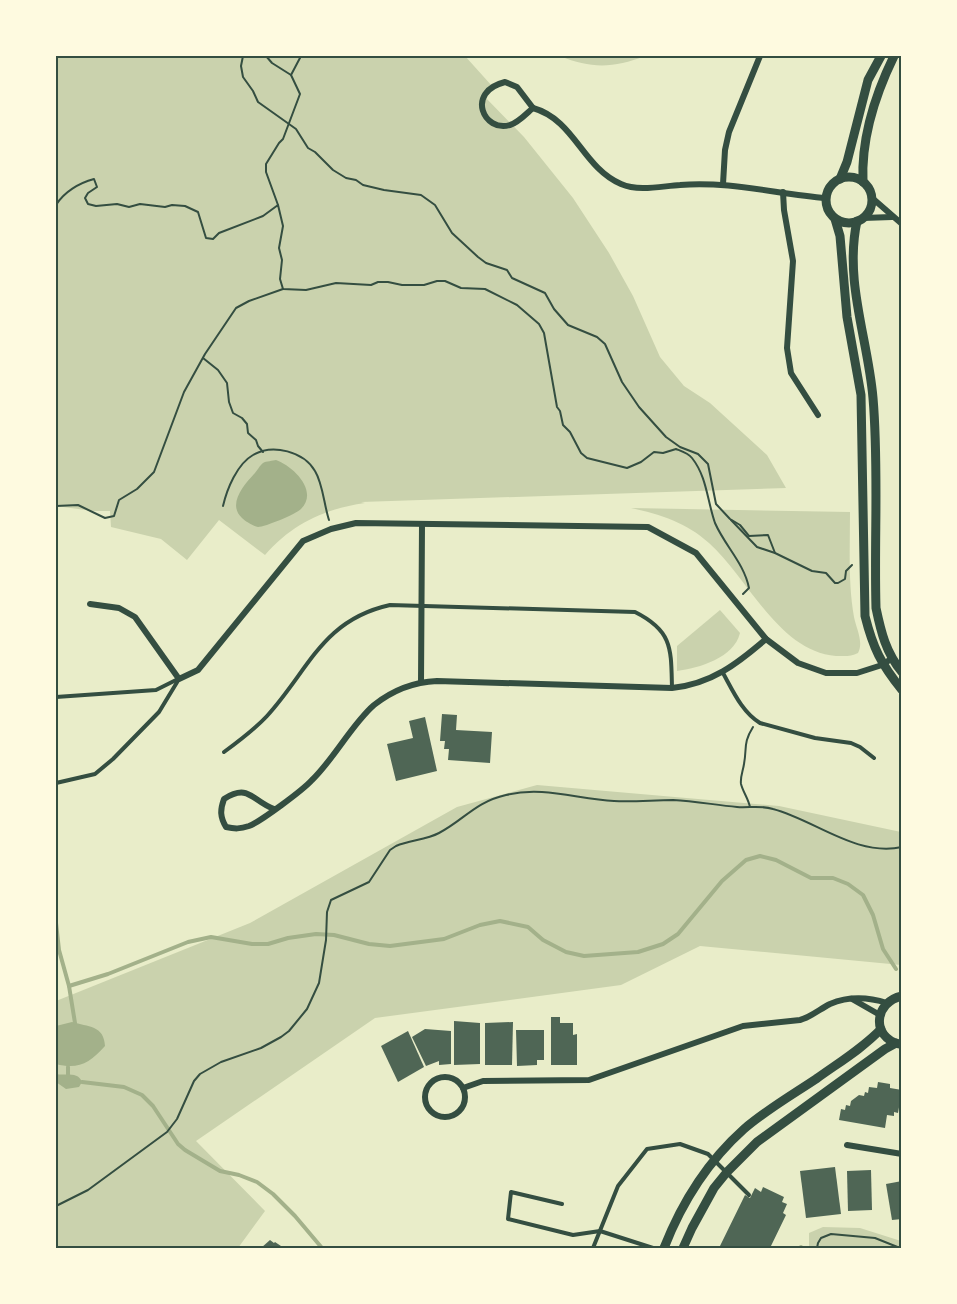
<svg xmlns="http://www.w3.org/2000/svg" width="957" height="1304" viewBox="0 0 957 1304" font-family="Manrope,sans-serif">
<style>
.green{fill:#cad2ad}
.water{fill:#a3b18a}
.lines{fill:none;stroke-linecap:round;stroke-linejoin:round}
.stream{stroke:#a3b18a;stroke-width:4}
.building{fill:#4f6655}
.path{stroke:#344e41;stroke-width:2}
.service{stroke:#344e41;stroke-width:4}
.minor{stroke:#344e41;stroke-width:6}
.tertiary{stroke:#344e41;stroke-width:9}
.neatline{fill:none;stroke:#344e41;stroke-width:2}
</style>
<rect width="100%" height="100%" fill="#e9edc9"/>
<g class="green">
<path d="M56,56H465L492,86L484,96L524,137L573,198L609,253L633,296L660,357L684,386L710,403L767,455L786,488L361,502L365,503C324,509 292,524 265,555L219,520L187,560L161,539L111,527L110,511H93L56,506Z"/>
<path d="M560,56H645C614,68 591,69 560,56Z"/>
<path d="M631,508L850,512C850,547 848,583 854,617C856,628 864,642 858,653C851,657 844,656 836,656C779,652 748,578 709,543C687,523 660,514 631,508Z"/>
<path d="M720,610L740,633C734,658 699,668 677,671V646Z"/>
<path d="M537,785L779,806L901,832V965L700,946L621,985L375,1018L196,1141L265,1211L238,1248H56V1001L250,923L457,807Z"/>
<path d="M823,1227L860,1228L901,1241V1248H809V1233Z"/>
</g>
<g class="water">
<path d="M276,460C293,466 319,491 301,509C296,514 265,527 258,527C253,526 245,521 242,518C227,504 244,485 254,474C257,471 260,465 263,463C266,461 273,461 276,460Z"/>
<path d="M72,1022C88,1027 104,1025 105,1046C90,1063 78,1070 56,1064V1026Z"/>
<path d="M56,1074C65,1076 78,1071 82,1082L79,1087L66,1089L56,1082Z"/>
</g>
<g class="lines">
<g class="stream">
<path d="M56,923L59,950L69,986L75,1023"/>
<path d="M69,986L108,974L188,942L211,937L252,944H268L288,938L316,934L334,935L369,944L390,946L444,939L480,925L500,921L528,927L543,940L566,952L584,956L638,952L663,944L678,934L722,881L746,860L760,856L776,860L811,878H833L848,884L863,895L873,915L883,949L896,969"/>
<path d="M68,1067V1075"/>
<path d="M82,1082L124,1087L142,1095L153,1106L178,1144L185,1150L220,1171L239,1175L257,1182L273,1194L295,1216L322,1248"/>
<path d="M800,1248L801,1247"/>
</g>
</g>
<g class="building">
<path d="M442,714L457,715L456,730L492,732L490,763L448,760L449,749H444L445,741H440Z"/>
<path d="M425,717L437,771L396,781L387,744L413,738L409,721Z"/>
<path d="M551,1017H560V1023H573V1035L577,1034V1065H551Z"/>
<path d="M454,1021L480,1023V1064L454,1065Z"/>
<path d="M513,1022L512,1065H485V1023Z"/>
<path d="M425,1029L451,1031V1064L439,1065V1061L426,1066L412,1037Z"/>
<path d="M516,1030H544V1060H537V1065L517,1066Z"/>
<path d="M408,1031L424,1067L398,1082L381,1046Z"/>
<path d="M878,1082L890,1084V1088L902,1090L898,1113L894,1112V1116L887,1115L885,1128L839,1120L841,1109L845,1110L846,1105L850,1106L851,1101L859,1095L864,1096L865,1092L868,1093L869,1087L877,1088Z"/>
<path d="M835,1167L841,1214L806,1218L800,1171Z"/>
<path d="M871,1170L872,1210L848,1211L847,1171Z"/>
<path d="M902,1181V1219L892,1220L886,1184Z"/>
<path d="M763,1187L784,1197L782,1202L787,1204L783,1213L786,1215L770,1248H719L745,1195L750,1198L755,1188L761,1192Z"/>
<path d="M270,1240L274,1243L275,1242L284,1248H261Z"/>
</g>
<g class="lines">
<g class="path">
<path d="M243,56L241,66L243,77L253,91L258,102L296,129L308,148L315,152L333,170L346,178L356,180L363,185L384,190L421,195L435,205L452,233L478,257L486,263L507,270L512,278L545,293L554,309L568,325L597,337L605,344L622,382L639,407L666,437L680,447L698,454L708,464L716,504L730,519L740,525L749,536L768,535L775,553L812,571L826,573L835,583H838L845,579L846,571L852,565"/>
<path d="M266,56L272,63L291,75L300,94L283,139L279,143L266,164V172L278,205"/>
<path d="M291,75L301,56"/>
<path d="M56,205C64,192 79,183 94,179L97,187L88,193L85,198L88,204L96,206L117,204L129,207L140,204L165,207L172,205L185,206L198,212L206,238L213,239L219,233L263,216L278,205L283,226L279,248L282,260L280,279L283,289L306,290L336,283L371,285L378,282H388L402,285H424L437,281H445L461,288L485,289L517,305L539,324L544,333L557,407L560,411L563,425L570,432L581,453L587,458L627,468L641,462L654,452L663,453L676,449C681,451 688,453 692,458C707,477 707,500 715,523C725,546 744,563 749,588L743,594"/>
<path d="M203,358L218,370L227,383L229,402L233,413L242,418L247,424L248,433L256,440L258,446L263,452"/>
<path d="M56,506L78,505L105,518L114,516L119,500L137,489L154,472L184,392L205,354L236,308L249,301L283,289"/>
<path d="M223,506C227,489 237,464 253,455C273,443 304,452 315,471C323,484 324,505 329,520"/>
<path d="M731,520L757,547L775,553"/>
<path d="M750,807C748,798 743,792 741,784C740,777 743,771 744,764C747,748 743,743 753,727"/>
<path d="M56,1206L88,1190L167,1132L177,1119L194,1081L200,1074L221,1062L261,1048L281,1037L289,1031L307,1009L319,983L326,940L327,912L331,900L369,882L390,850L396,846C410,840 426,840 439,833C464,820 475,802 506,795C543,786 577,799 614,801C634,802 654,800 673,800C695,801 715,805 737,807C749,808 761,805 773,809C815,820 856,857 902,847"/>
<path d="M817,1248L818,1243L821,1238L831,1234L875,1238L900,1248"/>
</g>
<g class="service">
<path d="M723,673C733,691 742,712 760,723L815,738L851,743L860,747L874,758"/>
<path d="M56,697L156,690L178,679"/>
<path d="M224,752C239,741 254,730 267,716C309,670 322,620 390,605L635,612C673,631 671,649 672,688"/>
<path d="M56,783L95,774L113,759L159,712L179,679"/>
<path d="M562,1204L511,1192L508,1219L573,1235L600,1231L653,1248"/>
<path d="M593,1248L618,1186L647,1149L680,1144L708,1154L749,1195"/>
</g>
<g class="minor">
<path d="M505,82L517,87L533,108C527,113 518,123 510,125C484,133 465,92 505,82Z"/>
<path d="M533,108C575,120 582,167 621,184C639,192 662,186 680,185C730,181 777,194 826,198"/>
<path d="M723,184L725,150L729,132L760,56"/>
<path d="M783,192L784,210L793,261L787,348L791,373L818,415"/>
<path d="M871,197L902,224"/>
<path d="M863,218L892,217"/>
<path d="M90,604L119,608L135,617L179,679L198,670L303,541L331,529L356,523L648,527L696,553L766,639L798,663L826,673H857L882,665L891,659"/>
<path d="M421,682L422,525"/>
<path d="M274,809C252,801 249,783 224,799C220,810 220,817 226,827C235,829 240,829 249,826C260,822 303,790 312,780C334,759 352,724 374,705C393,690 413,682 437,681L672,688C711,684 737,664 766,639"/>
<path d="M852,999L880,1015"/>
<circle cx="445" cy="1097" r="20"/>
<path d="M463,1088L483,1081L589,1080L743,1026L800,1020C811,1017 820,1009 830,1004C849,996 868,997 887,1003"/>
<path d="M847,1145L902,1154"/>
</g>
<g class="tertiary">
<circle cx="849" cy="200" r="23"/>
<path d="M840,179L847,162L868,80L881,56"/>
<path d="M863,182C861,138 875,95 894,56"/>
<path d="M835,219L840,236L847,317L861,395L865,616C873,648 881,664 902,690"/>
<path d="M857,221C844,281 868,339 873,398C879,468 874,538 876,608C881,632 886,653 902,672"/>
<path d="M899,1044C871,1037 874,1002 902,996"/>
<path d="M664,1248C682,1202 707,1162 744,1129C766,1110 792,1095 816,1079C838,1063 862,1049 881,1029"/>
<path d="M683,1248L692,1228L714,1188L727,1172L757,1142L885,1049L896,1043"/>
</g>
</g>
<rect width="957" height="1304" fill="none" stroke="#fefae0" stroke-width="114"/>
<rect x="57" y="57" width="843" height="1190" class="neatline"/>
</svg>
